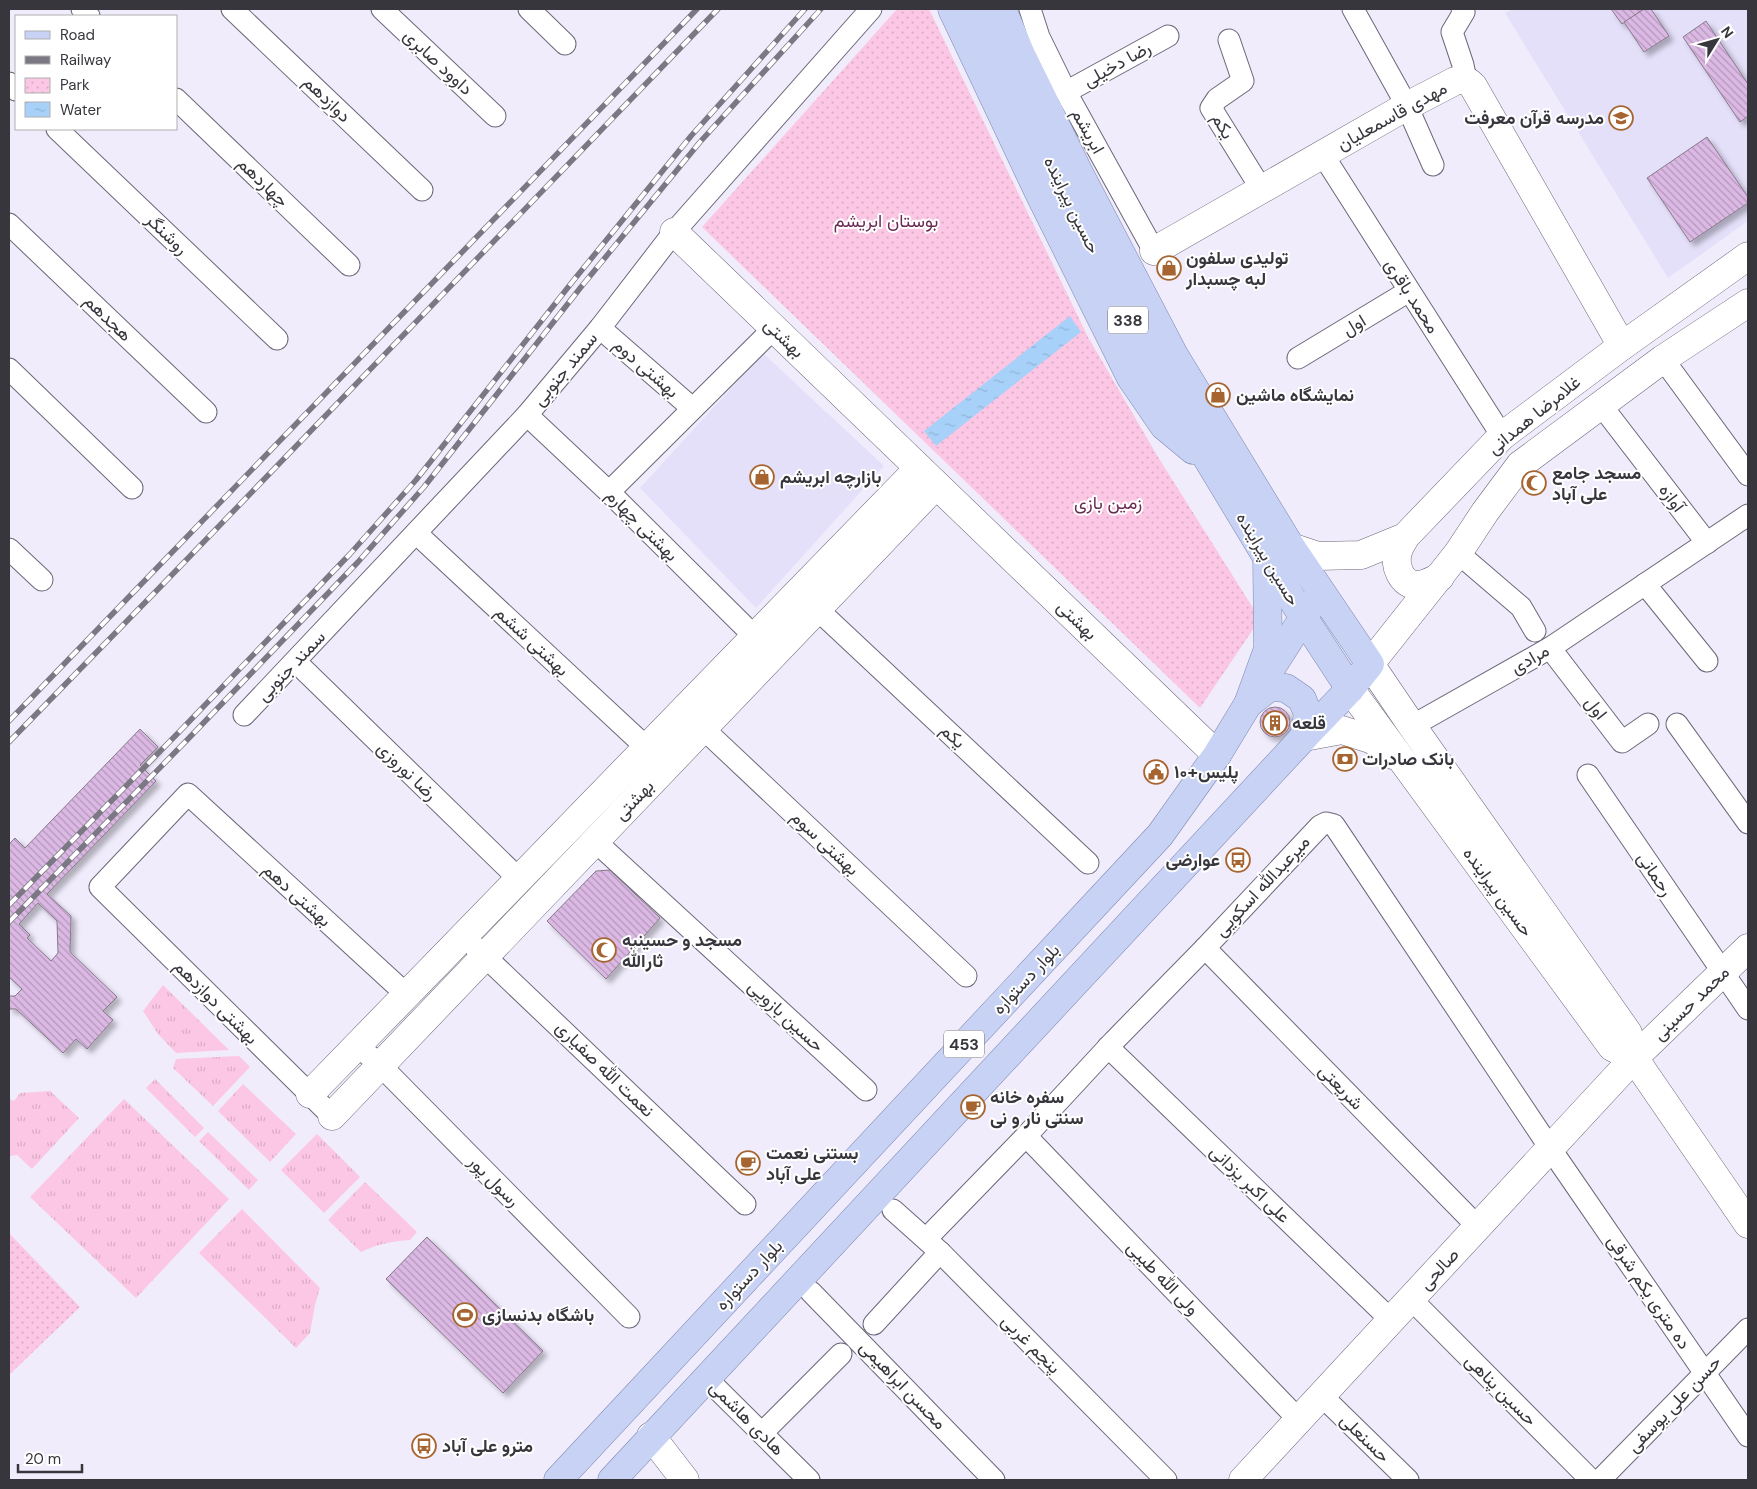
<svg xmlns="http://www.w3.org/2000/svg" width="1757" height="1489" viewBox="0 0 1757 1489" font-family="'DM Sans',Vazirmatn,sans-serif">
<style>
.built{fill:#e5e0fa}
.grass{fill:url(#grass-tufts)}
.park{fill:url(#park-dots)}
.water{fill:url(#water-ripples)}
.building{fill:url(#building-back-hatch);stroke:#867a89;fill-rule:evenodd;filter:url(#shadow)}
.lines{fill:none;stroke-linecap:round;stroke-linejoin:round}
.street-casing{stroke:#6b6878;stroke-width:23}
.secondary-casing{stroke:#6b6878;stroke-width:29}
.primary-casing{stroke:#7d88b0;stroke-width:29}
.street{stroke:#fff;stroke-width:21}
.secondary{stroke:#fff;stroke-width:28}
.primary{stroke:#c7d2f5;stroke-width:28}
.rail-casing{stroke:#7b7883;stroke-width:5.5}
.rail{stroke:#fff;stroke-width:4;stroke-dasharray:11;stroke-linecap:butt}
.labels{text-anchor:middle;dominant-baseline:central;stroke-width:4;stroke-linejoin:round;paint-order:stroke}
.shield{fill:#fff;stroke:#747277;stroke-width:1}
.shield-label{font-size:16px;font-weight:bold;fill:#38363d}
.street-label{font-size:18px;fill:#38363d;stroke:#fff}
.poi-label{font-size:18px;font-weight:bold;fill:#38363d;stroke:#fff;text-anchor:start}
.park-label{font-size:18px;fill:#692b52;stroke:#fff}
</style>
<defs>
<pattern id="grass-tufts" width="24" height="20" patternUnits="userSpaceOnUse" patternTransform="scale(1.25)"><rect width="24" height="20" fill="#fcc7e4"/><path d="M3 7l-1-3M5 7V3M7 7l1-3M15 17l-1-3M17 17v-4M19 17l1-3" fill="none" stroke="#d9acc4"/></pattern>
<pattern id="park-dots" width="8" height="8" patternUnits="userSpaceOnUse" patternTransform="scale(1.25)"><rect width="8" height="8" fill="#fcc7e4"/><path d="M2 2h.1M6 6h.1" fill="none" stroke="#d9acc4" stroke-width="1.8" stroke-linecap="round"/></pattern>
<pattern id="water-ripples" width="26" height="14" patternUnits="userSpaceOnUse" patternTransform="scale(1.25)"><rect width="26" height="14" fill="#a7d1f9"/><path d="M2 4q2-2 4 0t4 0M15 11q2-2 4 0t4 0" fill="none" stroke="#90b4d6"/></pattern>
<pattern id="building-back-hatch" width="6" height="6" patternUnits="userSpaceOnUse" patternTransform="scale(1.25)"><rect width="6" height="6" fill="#dcb9e4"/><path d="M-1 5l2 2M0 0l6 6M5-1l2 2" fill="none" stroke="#b397ba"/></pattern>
<filter id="shadow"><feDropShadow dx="4.5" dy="4.5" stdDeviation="2.5" flood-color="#0004"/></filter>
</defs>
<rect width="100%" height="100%" fill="#f0ecfc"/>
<g class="built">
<path d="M1513,9H1748V221L1668,278L1505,13Z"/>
<path d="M763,353L884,466L756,608L640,488Z"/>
</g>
<g class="grass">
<path d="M163,985L229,1050L176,1053L158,1034L143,1011Z"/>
<path d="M239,1056L250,1067L213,1106L173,1068L176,1059Z"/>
<path d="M155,1079L204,1128L195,1137L146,1088Z"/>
<path d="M243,1084L296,1134L270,1162L218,1111Z"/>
<path d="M50,1091L79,1118L32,1169L17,1155L9,1156V1099L14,1101L20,1093Z"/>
<path d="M124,1099L229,1199L136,1298L30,1197Z"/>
<path d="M208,1132L258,1180L249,1190L199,1141Z"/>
<path d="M317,1134L360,1177L324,1213L281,1170Z"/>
<path d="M365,1182L417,1232L410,1240C392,1241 377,1244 361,1252L328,1220Z"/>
<path d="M242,1209L320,1288L315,1305L310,1333L296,1348L199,1253Z"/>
</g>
<g class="park">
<path d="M897,9H929L1088,337L1158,457L1260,619L1200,708L702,227Z"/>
<path d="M9,1233L80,1307L9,1375Z"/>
</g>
<path class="water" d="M1070,316L1081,332L936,446L924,431Z"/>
<g class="building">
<path d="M1611,9H1644L1622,24Z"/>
<path d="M1644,9H1651L1669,36L1644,52L1624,22Z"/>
<path d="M1706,21L1748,84V116L1740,122L1683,37Z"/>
<path d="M1707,137L1748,197V203L1690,242L1647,178Z"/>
<circle cx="1275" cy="722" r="15"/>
<path d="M140,729L158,747L140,765L156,781L47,894L71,916L70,952L117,997L103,1011L113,1020L87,1049L76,1039L63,1053L16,1009H9V996H15L22,989L9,977V844L15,838L25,848ZM38,903L57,921L58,953L51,961L27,938L30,935L19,924Z"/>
<path d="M610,870L660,918L606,979L547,921L596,871Z"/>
<path d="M427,1237L543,1351L503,1393L386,1279Z"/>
</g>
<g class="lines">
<g class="street-casing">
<g id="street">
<path d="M82,9L89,16"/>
<path d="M232,9L422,190"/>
<path d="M382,9L495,116"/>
<path d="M529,9L565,44"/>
<path d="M1030,9L1039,37L1066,92L1154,251"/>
<path d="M1353,9L1407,106L1433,165"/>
<path d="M1462,9L1464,12L1452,32L1463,65L1466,80"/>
<path d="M1229,40L1243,81L1217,99L1211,108L1262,190"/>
<path d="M9,83L16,90"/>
<path d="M1066,92L1168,36"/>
<path d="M176,99L349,265"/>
<path d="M57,129L277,339"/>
<path d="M1323,155L1502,436"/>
<path d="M9,224L206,412"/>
<path d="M600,328L692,408"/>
<path d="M1298,358L1409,291"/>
<path d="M1663,359L1748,475"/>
<path d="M9,369L132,488"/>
<path d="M1601,405L1707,543"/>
<path d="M527,415L609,492L755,637"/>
<path d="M609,492L774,328"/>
<path d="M416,533L647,748"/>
<path d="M9,549L42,580"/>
<path d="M1458,553L1521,607L1535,631"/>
<path d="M1645,584L1707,661"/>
<path d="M817,609L1088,863"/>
<path d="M1550,648L1622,742L1648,724"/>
<path d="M296,662L519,879"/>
<path d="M244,715L527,415L600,328L674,232L871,9"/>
<path d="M693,719L966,976"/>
<path d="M1677,724L1748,823"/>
<path d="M1412,726L1550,648L1748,515"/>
<path d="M1588,775L1748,1009"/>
<path d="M595,841L866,1090"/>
<path d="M473,945L745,1204"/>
<path d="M1205,948L1478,1227"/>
<path d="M358,1046L381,1066L629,1317"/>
<path d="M1108,1047L1391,1320"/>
<path d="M332,1116L100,887L188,794L407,995"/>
<path d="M1026,1136L1299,1420"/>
<path d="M893,1210L940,1252L1166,1480"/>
<path d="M926,1239L1026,1136L1114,1041L1205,948L1320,826L1326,823L1334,825L1550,1148L1748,1436"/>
<path d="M811,1292L994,1480"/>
<path d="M1411,1299L1591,1480"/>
<path d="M874,1324L940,1252"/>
<path d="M706,1378L809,1480"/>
<path d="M1322,1396L1408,1480"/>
<path d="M762,1433L841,1354"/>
<path d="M1600,1480L1748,1329"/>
</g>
</g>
<g class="secondary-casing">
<g id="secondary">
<path d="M674,232L1217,755"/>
<path d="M1154,251L1407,106L1455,81C1463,79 1468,80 1473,86L1622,346"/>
<path d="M1748,303L1663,359L1520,465L1485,512L1458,553L1370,664L1412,726L1628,1033L1634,1058L1748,1224"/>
<path d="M1405,537C1403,542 1399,547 1398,552C1394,565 1401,585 1417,585C1425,585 1433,580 1440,577"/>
<path d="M1291,547L1318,556L1361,555L1405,537L1502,436L1622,346L1748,256"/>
<path d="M1350,689L1612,1047L1634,1058"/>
<path d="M1304,737L1342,730L1373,740L1392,755"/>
<path d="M310,1094L919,468"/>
<path d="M332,1116L936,485"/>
<path d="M651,1436L685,1480"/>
<path d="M1243,1480L1634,1058L1748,948"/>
</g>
</g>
<g class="primary-casing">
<g id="primary">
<path d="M952,9L1040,195L1131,378L1164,426L1193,450"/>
<path d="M979,9L1002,63L1152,367L1303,617L1350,689"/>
<path d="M1268,673L1312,604"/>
<path d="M1248,704L1270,687L1286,688L1302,699L1308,714L1304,737"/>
<path d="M558,1480L1160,835L1217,755L1248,704L1268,649L1267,556"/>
<path d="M612,1480L1304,737L1350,689L1370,664L1291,547L1174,355L1079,173L1021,55L1002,9"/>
</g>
</g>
<use href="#street" class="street"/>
<use href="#secondary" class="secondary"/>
<use href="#primary" class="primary"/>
<g class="rail-casing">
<g id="rail">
<path d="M9,721L697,9"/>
<path d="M9,742L166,581L718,9"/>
<path d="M9,905L181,730L350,554L416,480L573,281L691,136L805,9"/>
<path d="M9,922L189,738L358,562L424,487L581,287L700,142L821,9"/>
</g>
</g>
<use href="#rail" class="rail"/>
</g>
<defs>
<g id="school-ring" transform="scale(1.25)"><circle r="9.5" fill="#fff" stroke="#a66530" stroke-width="1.5"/><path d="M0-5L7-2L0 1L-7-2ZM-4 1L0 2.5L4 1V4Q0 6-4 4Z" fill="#a66530"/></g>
<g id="shop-ring" transform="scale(1.25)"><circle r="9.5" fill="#fff" stroke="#a66530" stroke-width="1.5"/><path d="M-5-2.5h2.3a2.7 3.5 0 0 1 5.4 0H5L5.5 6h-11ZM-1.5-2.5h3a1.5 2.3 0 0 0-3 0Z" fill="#a66530"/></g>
<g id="mosque-ring" transform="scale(1.25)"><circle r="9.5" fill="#fff" stroke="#a66530" stroke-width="1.5"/><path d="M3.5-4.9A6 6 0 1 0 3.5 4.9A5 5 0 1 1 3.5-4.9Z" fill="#a66530"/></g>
<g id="building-ring" transform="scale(1.25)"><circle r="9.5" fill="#fff" stroke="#a66530" stroke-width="1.5"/><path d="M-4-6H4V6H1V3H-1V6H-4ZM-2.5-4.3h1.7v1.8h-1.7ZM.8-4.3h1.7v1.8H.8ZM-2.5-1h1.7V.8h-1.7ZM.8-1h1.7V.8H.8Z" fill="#a66530"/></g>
<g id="bank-ring" transform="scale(1.25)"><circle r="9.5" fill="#fff" stroke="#a66530" stroke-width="1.5"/><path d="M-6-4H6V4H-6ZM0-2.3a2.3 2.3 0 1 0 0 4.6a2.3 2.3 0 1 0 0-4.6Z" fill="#a66530"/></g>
<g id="civic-ring" transform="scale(1.25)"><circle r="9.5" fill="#fff" stroke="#a66530" stroke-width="1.5"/><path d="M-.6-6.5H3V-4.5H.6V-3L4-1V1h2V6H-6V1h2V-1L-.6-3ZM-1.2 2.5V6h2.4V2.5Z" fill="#a66530"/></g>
<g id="bus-ring" transform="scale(1.25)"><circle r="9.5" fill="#fff" stroke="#a66530" stroke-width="1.5"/><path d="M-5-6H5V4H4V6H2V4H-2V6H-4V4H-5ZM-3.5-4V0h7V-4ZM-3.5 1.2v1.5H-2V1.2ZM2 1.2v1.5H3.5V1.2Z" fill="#a66530"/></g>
<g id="cafe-ring" transform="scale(1.25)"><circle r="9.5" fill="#fff" stroke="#a66530" stroke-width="1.5"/><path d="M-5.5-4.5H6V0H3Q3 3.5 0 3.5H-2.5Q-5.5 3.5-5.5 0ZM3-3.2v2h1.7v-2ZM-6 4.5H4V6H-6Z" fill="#a66530"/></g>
<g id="stadium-ring" transform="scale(1.25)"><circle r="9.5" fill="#fff" stroke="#a66530" stroke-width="1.5"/><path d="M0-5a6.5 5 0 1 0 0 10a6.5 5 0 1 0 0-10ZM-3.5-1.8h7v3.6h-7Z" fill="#a66530"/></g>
</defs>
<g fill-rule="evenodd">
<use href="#school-ring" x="1621" y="118"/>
<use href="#shop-ring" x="1169" y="268"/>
<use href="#shop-ring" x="1218" y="395"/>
<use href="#shop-ring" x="762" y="477"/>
<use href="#mosque-ring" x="1534" y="483"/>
<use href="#building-ring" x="1275" y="723"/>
<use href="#bank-ring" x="1345" y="759"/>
<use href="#civic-ring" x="1156" y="772"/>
<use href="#bus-ring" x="1238" y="860"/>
<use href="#mosque-ring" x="604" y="950"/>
<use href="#cafe-ring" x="973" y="1107"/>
<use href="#cafe-ring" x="748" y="1163"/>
<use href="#stadium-ring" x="465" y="1315"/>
<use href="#bus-ring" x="424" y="1446"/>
</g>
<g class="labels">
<g class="shield">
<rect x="1108" y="306.5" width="40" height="27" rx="4"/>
<rect x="944" y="1030.5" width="40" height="27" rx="4"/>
</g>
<g class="shield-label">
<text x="1128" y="320">338</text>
<text x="964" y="1044">453</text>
</g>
<g class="street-label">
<text transform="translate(438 62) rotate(43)">داوود صابری</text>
<text transform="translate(1117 64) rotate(-29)">رضا دخیلی</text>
<text transform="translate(327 99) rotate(44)">دوازدهم</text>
<text transform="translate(1392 116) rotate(-29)">مهدی قاسمعلیان</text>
<text transform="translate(1223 126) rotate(60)">یکم</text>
<text transform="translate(1088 131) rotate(61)">ابریشم</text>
<text transform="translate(263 182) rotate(44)">چهاردهم</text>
<text transform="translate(1072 205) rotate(64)">حسین پیراینده</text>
<text transform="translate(167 234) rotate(44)">روشنگر</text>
<text transform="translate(1412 296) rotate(57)">محمد باقری</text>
<text transform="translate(108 318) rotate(44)">هجدهم</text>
<text transform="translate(1354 325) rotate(-31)">اول</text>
<text transform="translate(784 338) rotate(44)">بهشتی</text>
<text transform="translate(646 368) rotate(41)">بهشتی دوم</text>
<text transform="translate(565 369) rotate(-50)">سمند جنوبی</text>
<text transform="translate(1534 415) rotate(-39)">غلامرضا همدانی</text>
<text transform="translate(1672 498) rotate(53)">آوازه</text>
<text transform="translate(642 525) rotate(45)">بهشتی چهارم</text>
<text transform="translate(1268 559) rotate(59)">حسین پیراینده</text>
<text transform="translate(1077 620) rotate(44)">بهشتی</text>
<text transform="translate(532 641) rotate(43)">بهشتی ششم</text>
<text transform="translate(1530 659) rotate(-30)">مرادی</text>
<text transform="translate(291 666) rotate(-46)">سمند جنوبی</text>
<text transform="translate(1596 708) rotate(52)">اول</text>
<text transform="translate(953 736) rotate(43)">یکم</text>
<text transform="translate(407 771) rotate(44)">رضا نوروزی</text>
<text transform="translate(634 800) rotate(-46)">بهشتی</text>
<text transform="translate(825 843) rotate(43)">بهشتی سوم</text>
<text transform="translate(1655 874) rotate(56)">رحمانی</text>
<text transform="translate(1262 886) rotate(-47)">میرعبدالله اسکویی</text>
<text transform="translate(1498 892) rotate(54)">حسین پیراینده</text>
<text transform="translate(297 895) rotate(42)">بهشتی دهم</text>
<text transform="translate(1026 979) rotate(-47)">بلوار دستواره</text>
<text transform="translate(216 1002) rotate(45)">بهشتی دوازدهم</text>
<text transform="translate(1691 1003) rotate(-44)">محمد حسینی</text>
<text transform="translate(786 1016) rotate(43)">حسین بازویی</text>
<text transform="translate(605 1069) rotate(44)">نعمت الله صفیاری</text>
<text transform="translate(1341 1087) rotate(46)">شریعتی</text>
<text transform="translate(494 1181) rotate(45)">رسول پور</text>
<text transform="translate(1250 1184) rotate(44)">علی اکبر یزدانی</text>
<text transform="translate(1439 1269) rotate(-47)">صالحی</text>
<text transform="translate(749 1275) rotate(-47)">بلوار دستواره</text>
<text transform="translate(1163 1278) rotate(46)">ولی الله طیبی</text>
<text transform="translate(1649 1292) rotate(56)">ده متری یکم شرقی</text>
<text transform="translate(1031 1344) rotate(45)">پنجم غربی</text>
<text transform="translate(903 1385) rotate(46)">محسن ابراهیمی</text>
<text transform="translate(1501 1390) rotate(45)">حسین پناهی</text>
<text transform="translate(1674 1404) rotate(-46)">حسن علی یوسفی</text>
<text transform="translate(747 1418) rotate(45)">هادی هاشمی</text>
<text transform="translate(1365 1438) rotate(44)">حسنعلی</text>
</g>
<g class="poi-label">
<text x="1604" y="118" text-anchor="end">مدرسه قرآن معرفت</text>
<text x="1186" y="258">تولیدی سلفون<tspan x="1186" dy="21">لبه‌ چسبدار</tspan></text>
<text x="1236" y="395">نمایشگاه ماشین</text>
<text x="1552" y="473">مسجد جامع<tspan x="1552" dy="21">علی آباد</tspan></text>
<text x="780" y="477">بازارچه ابریشم</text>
<text x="1292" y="723">قلعه</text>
<text x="1362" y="759">بانک صادرات</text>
<text x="1174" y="772">پلیس+۱۰</text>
<text x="1220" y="860" text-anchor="end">عوارضی</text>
<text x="622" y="940">مسجد و حسینیه<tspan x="622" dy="21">ثارالله</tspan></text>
<text x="990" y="1097">سفره خانه<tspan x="990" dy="21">سنتی نار و نی</tspan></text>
<text x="766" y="1153">بستنی نعمت<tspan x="766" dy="21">علی آباد</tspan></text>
<text x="482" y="1315">باشگاه بدنسازی</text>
<text x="442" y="1446">مترو علی آباد</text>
</g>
<g class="park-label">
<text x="886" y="221">بوستان ابریشم</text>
<text x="1108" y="503">زمین بازی</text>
</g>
</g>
<rect width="1757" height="1489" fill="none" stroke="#38363d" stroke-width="20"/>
<rect x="15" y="15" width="162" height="115" fill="#ffffff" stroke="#afafb1"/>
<rect x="25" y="31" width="25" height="8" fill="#c7d2f5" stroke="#afafb1"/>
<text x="60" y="40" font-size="15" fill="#38363d">Road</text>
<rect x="25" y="56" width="25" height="8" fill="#7b7883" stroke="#afafb1"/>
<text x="60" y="65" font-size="15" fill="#38363d">Railway</text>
<rect x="25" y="78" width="25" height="15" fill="url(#park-dots)" stroke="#afafb1"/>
<text x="60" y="90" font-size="15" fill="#38363d">Park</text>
<rect x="25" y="102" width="25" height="15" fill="url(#water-ripples)" stroke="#afafb1"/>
<text x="60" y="115" font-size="15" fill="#38363d">Water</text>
<g transform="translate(1717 40) rotate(53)" stroke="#ffffff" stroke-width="4" paint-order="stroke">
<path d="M0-4L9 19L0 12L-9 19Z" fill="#38363d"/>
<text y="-8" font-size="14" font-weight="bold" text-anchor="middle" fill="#38363d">N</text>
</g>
<path d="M18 1464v8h64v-8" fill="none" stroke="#38363d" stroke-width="2.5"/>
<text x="25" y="1464" font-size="15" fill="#38363d" stroke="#ffffff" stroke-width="4" paint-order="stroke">20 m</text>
</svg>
